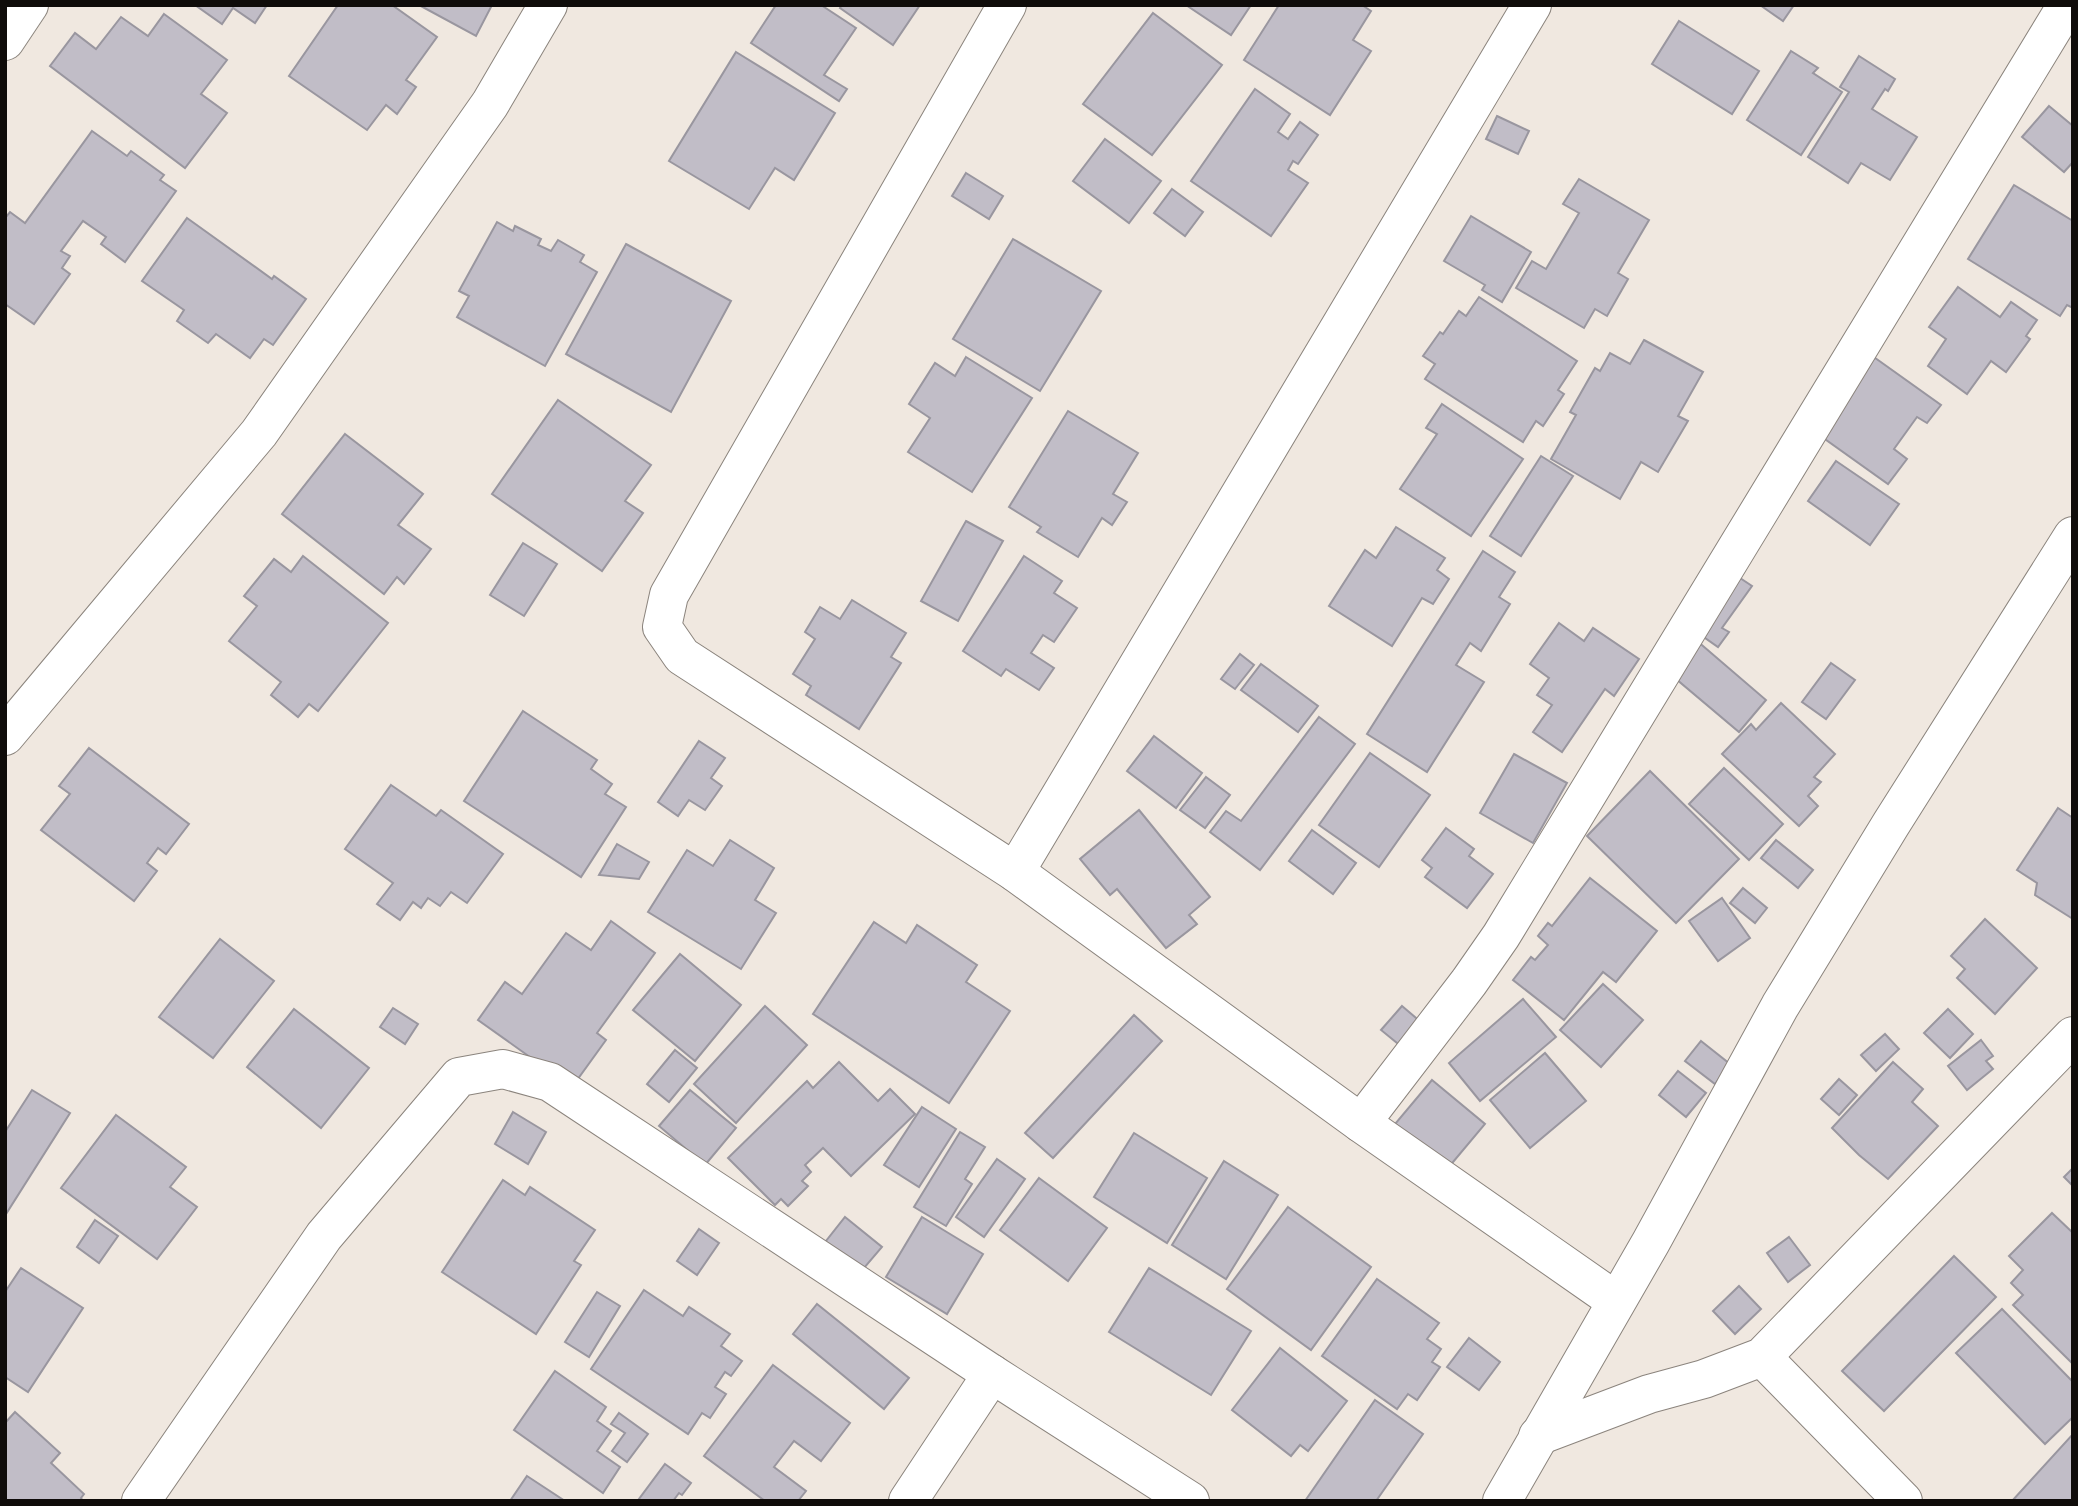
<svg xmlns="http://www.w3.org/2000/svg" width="2078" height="1506" viewBox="0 0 2078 1506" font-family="'Libre Baskerville',serif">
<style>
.building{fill:#c1bdc7;stroke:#99969f;stroke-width:2}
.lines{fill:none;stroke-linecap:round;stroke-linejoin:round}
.minor-casing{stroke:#8b847d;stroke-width:40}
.minor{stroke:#fff;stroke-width:38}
</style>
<rect width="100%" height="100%" fill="#f0e8e0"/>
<g class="building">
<path d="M195,5H267L255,23L233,8L222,24Z"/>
<path d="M338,5H392L437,37L406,80L416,87L397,114L386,105L367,130L289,76Z"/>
<path d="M419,5H492L476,36Z"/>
<path d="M776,5H821L856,28L824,75L847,89L839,101L751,43Z"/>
<path d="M842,5H920L893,45L840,8Z"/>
<path d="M1186,5H1251L1231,35Z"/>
<path d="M1279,5H1362L1371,11L1353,40L1371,51L1330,115L1244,60Z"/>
<path d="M1760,5H1794L1783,21Z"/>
<path d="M1153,13L1222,65L1152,155L1083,104Z"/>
<path d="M164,14L227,60L201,94L227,113L185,168L50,66L75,33L96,49L121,17L148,36Z"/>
<path d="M1679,21L1759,71L1732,114L1652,64Z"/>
<path d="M1791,51L1818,68L1813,73L1842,92L1801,155L1747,120Z"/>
<path d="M736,52L835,113L794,180L775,168L749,209L669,161Z"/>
<path d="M1859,56L1895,79L1888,91L1885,89L1872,109L1917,137L1890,180L1861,163L1848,183L1808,157L1849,92L1840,87Z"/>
<path d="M1255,89L1290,114L1278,132L1288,139L1300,122L1318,135L1298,164L1293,161L1288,170L1308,183L1271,236L1191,181Z"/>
<path d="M2049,106L2073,126V162L2064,172L2022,137Z"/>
<path d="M1497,116L1529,131L1518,154L1486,139Z"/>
<path d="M92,131L127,156L131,151L164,175L160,180L176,191L125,262L101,244L106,237L83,221L61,251L70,256L62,268L70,274L34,324L5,304V218L10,212L25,223Z"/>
<path d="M1105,139L1161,181L1129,223L1073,181Z"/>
<path d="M966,173L1003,196L989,219L952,196Z"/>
<path d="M1579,179L1649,220L1618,273L1628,279L1607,316L1595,309L1584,328L1516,288L1532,261L1546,269L1579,213L1563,204Z"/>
<path d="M2014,185L2073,221V308L2067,305L2060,316L1968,259Z"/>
<path d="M1172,189L1203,212L1185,236L1154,213Z"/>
<path d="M1471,216L1531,252L1502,302L1482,290L1485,285L1444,261Z"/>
<path d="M187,218L272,279L274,276L306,299L273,345L264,339L250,358L216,334L208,343L177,321L184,310L142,281Z"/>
<path d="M497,222L513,231L515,226L541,239L538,245L551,251L558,240L584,255L580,262L597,272L545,366L457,317L469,296L459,291Z"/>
<path d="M1013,239L1101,291L1040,391L953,339Z"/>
<path d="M626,244L731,301L671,412L566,354Z"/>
<path d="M1958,287L2000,317L2011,302L2037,320L2026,336L2030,339L2006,372L1991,361L1967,394L1928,366L1946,339L1929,327Z"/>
<path d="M1479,297L1577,361L1558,390L1564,394L1543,426L1536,421L1523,442L1425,379L1435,364L1423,356L1440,332L1443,334L1459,311L1466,316Z"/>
<path d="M1644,340L1703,372L1678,416L1688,421L1658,472L1641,462L1620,499L1551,459L1576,415L1570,412L1595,368L1600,371L1610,353L1630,364Z"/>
<path d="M1871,355L1941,405L1927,423L1917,417L1894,449L1907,459L1888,484L1815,432Z"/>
<path d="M966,357L1032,398L972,492L908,452L930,418L909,404L935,363L955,376Z"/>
<path d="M558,400L651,465L625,501L643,513L602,571L492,494Z"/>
<path d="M1442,404L1523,459L1471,536L1400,489L1437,434L1426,428Z"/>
<path d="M1068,411L1138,453L1113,494L1127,502L1112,525L1102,518L1078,557L1037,532L1041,527L1009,507Z"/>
<path d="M345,434L423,494L398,525L431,549L404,584L397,577L384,594L282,514Z"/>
<path d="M1541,456L1573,476L1521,556L1490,536Z"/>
<path d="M1836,461L1899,504L1870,545L1808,501Z"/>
<path d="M966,521L1003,541L958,621L921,601Z"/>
<path d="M1396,527L1445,558L1437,570L1449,579L1433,604L1422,598L1392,646L1329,606L1365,550L1376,558Z"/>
<path d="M523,543L557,564L524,616L490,595Z"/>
<path d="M1483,551L1515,572L1499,597L1510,604L1481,651L1470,643L1456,665L1484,682L1427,772L1367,734Z"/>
<path d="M303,556L388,623L318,711L309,704L298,717L271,695L281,682L229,641L257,606L244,596L274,559L291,572Z"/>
<path d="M1024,556L1062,581L1054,593L1077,608L1054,642L1043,635L1031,653L1054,668L1039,690L1006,669L1001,676L963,651Z"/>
<path d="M1728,570L1752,586L1722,628L1729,632L1718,647L1688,626Z"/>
<path d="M852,600L906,633L891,657L901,663L859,729L806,695L811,686L793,674L815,639L805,632L820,607L840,619Z"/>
<path d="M1559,623L1584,641L1593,628L1639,659L1614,696L1605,689L1562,752L1533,732L1552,705L1537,695L1549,678L1530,664Z"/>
<path d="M1696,640L1766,700L1739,732L1669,673Z"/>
<path d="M1240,654L1254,665L1235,689L1221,679Z"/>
<path d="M1831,663L1855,680L1826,719L1802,702Z"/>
<path d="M1261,664L1318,706L1298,732L1241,690Z"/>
<path d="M1781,703L1835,754L1814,777L1821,782L1808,796L1818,806L1799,826L1722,754L1751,724L1756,730Z"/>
<path d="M523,711L597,760L591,769L612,784L605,794L626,807L581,877L464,801Z"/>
<path d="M1319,717L1355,744L1260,870L1210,832L1226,811L1241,821Z"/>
<path d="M1154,736L1202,773L1176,808L1127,771Z"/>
<path d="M699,741L725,758L711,778L722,786L705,810L689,800L678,816L658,802Z"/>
<path d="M89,748L189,824L166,854L158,848L147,863L157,871L134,901L41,830L70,794L59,786Z"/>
<path d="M1370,753L1430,795L1379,867L1319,825Z"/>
<path d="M1514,754L1567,783L1533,843L1480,813Z"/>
<path d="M1724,768L1783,824L1749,860L1689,804Z"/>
<path d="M1650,771L1739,859L1676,923L1587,836Z"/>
<path d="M1206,777L1230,795L1205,828L1180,810Z"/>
<path d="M391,785L436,816L441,810L503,854L467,903L451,892L440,906L428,898L421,908L413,902L400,920L377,904L393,883L345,849Z"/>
<path d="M2058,808L2073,818V919L2035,895L2037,883L2017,870Z"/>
<path d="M1139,810L1210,897L1189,915L1197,924L1166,948L1117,889L1110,895L1080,859Z"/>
<path d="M1446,828L1474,849L1469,856L1493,874L1467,908L1425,877L1432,868L1422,860Z"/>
<path d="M1312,830L1356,863L1333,894L1289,861Z"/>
<path d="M730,840L774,868L755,900L776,913L741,969L648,912L687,850L713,866Z"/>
<path d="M1776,840L1813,870L1798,888L1761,858Z"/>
<path d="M617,844L649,862L639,879L599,875Z"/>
<path d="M1590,878L1657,931L1616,982L1603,972L1564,1020L1513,980L1531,957L1535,960L1548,945L1538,936L1548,923L1552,926Z"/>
<path d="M1743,888L1767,908L1755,923L1730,903Z"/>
<path d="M1722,898L1750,938L1718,961L1689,921Z"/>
<path d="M1985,919L2037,968L1995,1014L1957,978L1965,969L1951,956Z"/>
<path d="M611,921L655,953L597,1033L606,1040L572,1087L478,1020L505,982L522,994L566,933L591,950Z"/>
<path d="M874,922L906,943L917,925L977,965L966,982L1010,1011L949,1103L813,1014Z"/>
<path d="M220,939L274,981L213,1058L159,1017Z"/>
<path d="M680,954L741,1005L695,1061L633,1010Z"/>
<path d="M1603,984L1643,1020L1601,1067L1560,1030Z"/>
<path d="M1523,999L1556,1037L1480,1101L1449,1063Z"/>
<path d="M765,1006L807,1045L736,1123L694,1084Z"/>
<path d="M1402,1006L1422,1023L1402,1047L1381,1030Z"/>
<path d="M393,1008L418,1024L405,1044L380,1027Z"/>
<path d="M294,1009L369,1068L321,1128L247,1067Z"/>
<path d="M1948,1009L1973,1034L1950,1058L1924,1033Z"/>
<path d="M1134,1015L1162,1041L1053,1158L1025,1133Z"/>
<path d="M1885,1034L1899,1049L1876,1071L1861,1055Z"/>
<path d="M1981,1040L1993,1056L1986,1061L1993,1069L1967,1090L1948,1066Z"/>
<path d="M1701,1041L1730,1064L1715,1084L1685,1061Z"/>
<path d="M675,1050L697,1068L669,1102L647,1084Z"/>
<path d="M1545,1053L1586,1101L1530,1148L1490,1100Z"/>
<path d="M839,1062L878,1101L890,1089L915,1114L851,1176L823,1148L805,1165L811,1172L802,1181L808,1186L788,1206L781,1199L775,1205L728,1158L807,1081L813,1088Z"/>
<path d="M1893,1062L1923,1089L1912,1102L1938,1126L1888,1179L1859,1155L1832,1128Z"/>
<path d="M1678,1071L1706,1093L1686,1117L1659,1095Z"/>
<path d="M1839,1079L1857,1095L1839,1115L1821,1099Z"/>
<path d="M1432,1080L1485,1124L1448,1168L1395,1124Z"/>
<path d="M32,1090L70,1113L6,1214L5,1132Z"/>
<path d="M690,1090L736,1128L705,1165L659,1126Z"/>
<path d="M922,1107L956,1129L919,1187L884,1165Z"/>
<path d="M513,1112L546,1132L528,1164L495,1144Z"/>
<path d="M116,1115L186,1167L170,1187L197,1207L157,1259L61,1188Z"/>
<path d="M960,1132L985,1147L965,1179L972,1184L946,1226L914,1207Z"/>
<path d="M1134,1133L1207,1178L1167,1243L1094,1197Z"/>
<path d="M997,1159L1025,1179L984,1237L956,1217Z"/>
<path d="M1224,1161L1278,1195L1226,1279L1172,1245Z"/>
<path d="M2073,1168V1186L2064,1177Z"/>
<path d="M1039,1178L1107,1228L1068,1281L1000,1230Z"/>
<path d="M503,1180L525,1195L530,1187L595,1230L574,1261L581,1265L536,1334L442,1272Z"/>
<path d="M1288,1207L1371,1267L1311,1350L1227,1289Z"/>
<path d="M2052,1213L2073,1233V1364L2013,1305L2023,1295L2011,1283L2023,1270L2009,1256Z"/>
<path d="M845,1217L882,1247L858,1275L822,1246Z"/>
<path d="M922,1217L983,1254L947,1314L886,1277Z"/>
<path d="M95,1220L118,1236L99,1263L77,1247Z"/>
<path d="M699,1229L719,1243L697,1275L677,1261Z"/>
<path d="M1789,1237L1810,1265L1788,1282L1767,1253Z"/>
<path d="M1954,1256L1996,1297L1884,1411L1842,1371Z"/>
<path d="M21,1268L83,1308L28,1392L5,1377V1292Z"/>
<path d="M1149,1268L1251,1331L1211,1395L1109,1332Z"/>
<path d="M1377,1279L1439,1323L1427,1339L1441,1349L1432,1362L1440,1367L1417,1400L1408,1394L1397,1409L1322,1356Z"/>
<path d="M1739,1286L1761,1309L1735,1334L1713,1311Z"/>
<path d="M644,1290L683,1316L689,1307L730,1334L721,1346L742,1361L731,1376L725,1372L715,1387L726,1394L710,1418L702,1413L688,1434L591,1369Z"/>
<path d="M597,1292L620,1306L589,1357L565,1342Z"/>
<path d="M817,1304L909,1378L884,1409L793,1334Z"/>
<path d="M2002,1309L2073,1382V1417L2045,1444L1956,1353Z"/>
<path d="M1469,1338L1500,1362L1479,1390L1447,1367Z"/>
<path d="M1280,1348L1347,1401L1308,1451L1300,1445L1291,1456L1232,1410Z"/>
<path d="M773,1365L850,1423L821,1461L794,1441L774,1467L806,1491L798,1501H765L704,1456Z"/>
<path d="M555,1371L606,1407L597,1421L611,1431L597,1451L620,1467L603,1493L514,1430Z"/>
<path d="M1375,1400L1423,1434L1376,1501H1305Z"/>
<path d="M15,1412L60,1453L51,1463L84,1494L81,1498L83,1501H5V1423Z"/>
<path d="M619,1413L648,1434L627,1462L612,1451L625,1433L611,1424Z"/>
<path d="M2073,1434V1501H2012Z"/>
<path d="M665,1464L691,1483L682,1495L679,1493L673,1501H641L639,1499Z"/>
<path d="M527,1476L565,1501H510Z"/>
</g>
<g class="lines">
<g class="minor-casing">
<g id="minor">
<path d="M1007,5L669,595L662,627L682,656L1015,872L1361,1123L1616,1301"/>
<path d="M5,41L29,5"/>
<path d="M5,736L259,433L490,104L548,5"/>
<path d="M1015,872L1532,5"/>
<path d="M1361,1123L1469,982L1501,936L2067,5"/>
<path d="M1762,1357L1903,1501"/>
<path d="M1538,1436L1649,1394L1704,1379L1762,1357L2073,1036"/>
<path d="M141,1501L324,1236L459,1077L503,1069L550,1082L992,1374L1190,1501"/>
<path d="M908,1501L992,1374"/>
<path d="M1502,1501L1651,1242L1780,1006L1891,824L2073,536"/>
</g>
</g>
<use href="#minor" class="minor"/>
</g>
<rect width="2078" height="1506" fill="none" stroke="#0f0c0a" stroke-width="14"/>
</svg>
